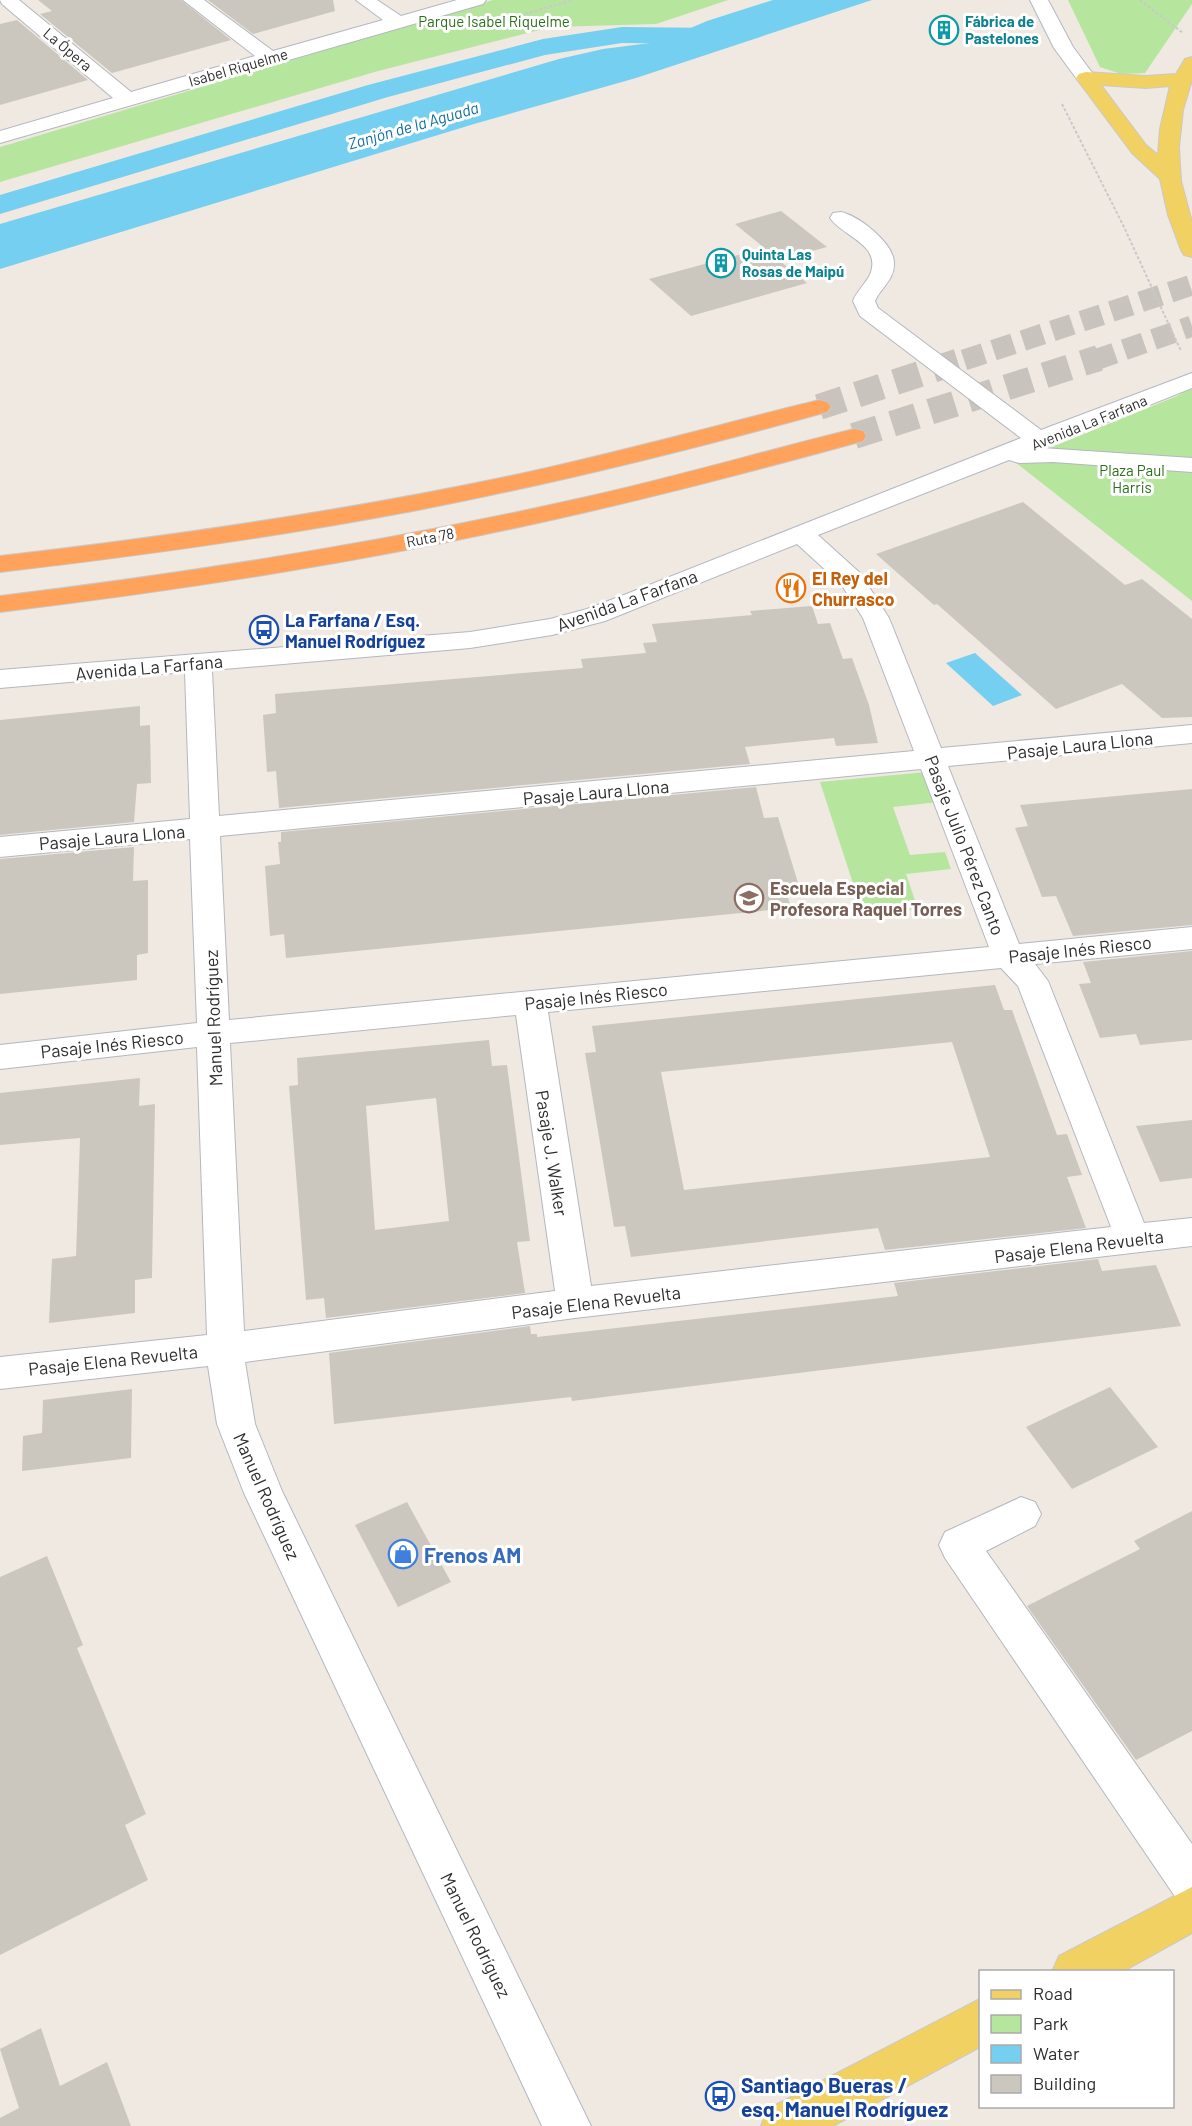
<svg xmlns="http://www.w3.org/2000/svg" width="1192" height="2126" viewBox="0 0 1192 2126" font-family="Barlow,sans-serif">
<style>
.green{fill:#b6e59e}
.water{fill:#75cff0}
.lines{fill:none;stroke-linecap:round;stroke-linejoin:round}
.canal{fill:#75cff0;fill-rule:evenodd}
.building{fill:#cbc7bf;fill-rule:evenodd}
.highway-tunnel-far1{stroke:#c8c4bd;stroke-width:21;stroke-dasharray:21 10;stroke-linecap:butt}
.highway-tunnel{stroke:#c8c4bd;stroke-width:26;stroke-dasharray:26 14;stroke-linecap:butt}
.minor-casing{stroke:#b4b7c1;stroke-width:2}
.major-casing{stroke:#c9c9c9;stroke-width:2}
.highway-casing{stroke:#c9c9c9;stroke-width:2}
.path{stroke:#c9c9c9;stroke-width:2;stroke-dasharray:3 2;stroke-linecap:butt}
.minor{fill:#fff;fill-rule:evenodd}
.major{fill:#f2d163;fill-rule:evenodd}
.highway{fill:#ffa35c;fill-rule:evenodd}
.labels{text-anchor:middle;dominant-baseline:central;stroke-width:6;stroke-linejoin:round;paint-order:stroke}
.far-park-label{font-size:15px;fill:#2c6e1b;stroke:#fff}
.far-culture-label{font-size:15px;font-weight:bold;fill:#0d838f;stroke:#fff;text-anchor:start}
.far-street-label{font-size:15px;fill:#2e2e2e;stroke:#fff}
.far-water-label{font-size:16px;font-style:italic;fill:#0d6fa3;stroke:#fff}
.food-label{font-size:18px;font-weight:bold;fill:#c56008;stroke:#fff;text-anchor:start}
.street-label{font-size:18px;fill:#2e2e2e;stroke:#fff}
.transit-label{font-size:18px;font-weight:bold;fill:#164399;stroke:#fff;text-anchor:start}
.education-label{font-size:18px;font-weight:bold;fill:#785e54;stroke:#fff;text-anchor:start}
.near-shop-label{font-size:21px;font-weight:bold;fill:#366cbe;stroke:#fff;text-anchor:start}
.near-transit-label{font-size:21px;font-weight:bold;fill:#164399;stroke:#fff;text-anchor:start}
</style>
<rect width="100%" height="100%" fill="#efe9e1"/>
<g class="green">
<path d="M493,0H728L656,24L551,27L378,71L0,182V147Z"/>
<path d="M1068,0H1192V4L1145,73L1121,74L1100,67Z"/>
<path d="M1192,387V601L1015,462L1177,396Z"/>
<path d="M927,772L939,802L893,807L910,855L945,852L951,869L906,874L918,909L863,914L820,782Z"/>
</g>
<g class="water">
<path d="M773,0H872L636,78L474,124L0,269V224L559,59L603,49L658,42L707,21Z"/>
<path d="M975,653L1022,695L993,706L946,663Z"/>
</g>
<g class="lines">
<path class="canal" d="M622,27L716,28L726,30L730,36L726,42L716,44L622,43L545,55L388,97L0,214V195L368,85L543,39Z"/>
</g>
<g class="building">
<path d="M38,0H181L231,40L112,73L40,14L52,11Z"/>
<path d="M208,0H333L335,11L253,34Z"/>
<path d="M17,20L88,80L0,105V24Z"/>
<path d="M781,211L827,247L779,260L735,224Z"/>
<path d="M764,248L807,283L691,316L649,279Z"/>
<path d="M1023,502L1125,585L1142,579L1192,619V717L1162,718L1122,684L1056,709L937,604L934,605L876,554Z"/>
<path d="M812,606L818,624L830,623L843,659L852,658L869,705L878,743L836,746L834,738L745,747L750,764L279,808L276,771L267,772L263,715L276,713L275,694L583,668L581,659L646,653L643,643L657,642L652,624L752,615L750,611Z"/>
<path d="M140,706V726L150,725L151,783L137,784L134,822L0,835V720Z"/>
<path d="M756,787L764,818L778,817L798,883L784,885L791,908L286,958L284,934L270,936L265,866L280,864L278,842H281V832Z"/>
<path d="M1192,789V925L1073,936L1056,896L1042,897L1015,828L1028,826L1020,805Z"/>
<path d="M134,847L133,881L148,880V953L137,955V980L0,994V859Z"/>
<path d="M1192,951V1040L1140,1045L1136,1034L1100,1038L1079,984L1091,983L1083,962Z"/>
<path d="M995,985L1004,1010H1012L1057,1135L1067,1134L1082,1175L1067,1177L1086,1228L885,1250L878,1228L631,1257L625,1226L614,1227L585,1053L596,1052L592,1026ZM952,1042L990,1157L684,1190L661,1072Z"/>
<path d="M489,1040L492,1066L507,1065L530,1241L517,1242L525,1293L326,1318L324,1298L306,1300L289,1086L298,1085L297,1058ZM436,1098L449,1221L375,1230L366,1106Z"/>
<path d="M140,1078L139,1106L155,1104L152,1278L135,1280V1313L49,1323L52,1259L76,1256L80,1138L0,1145V1093Z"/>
<path d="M1192,1120V1178L1160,1182L1136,1126Z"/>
<path d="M1098,1259L1102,1271L1156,1265L1181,1326L572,1401L571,1397L334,1424L329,1353L530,1326L531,1334H537V1337L898,1296L894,1283Z"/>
<path d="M1110,1387L1158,1447L1072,1489L1026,1427Z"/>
<path d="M132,1389L131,1458L22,1471L23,1436L42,1433L43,1400Z"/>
<path d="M407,1502L451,1582L398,1607L355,1525Z"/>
<path d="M1192,1511V1731L1136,1760L1027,1606L1140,1549L1134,1541Z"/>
<path d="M47,1556L83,1645L77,1648L146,1814L125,1825L148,1880L0,1955V1577Z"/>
<path d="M41,2028L60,2086L107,2062L131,2126H0V2118L19,2108L0,2049Z"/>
</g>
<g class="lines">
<g class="highway-tunnel-far1">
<path d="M964,360L1192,285"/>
<path d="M1095,360L1192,326"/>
</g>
<g class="highway-tunnel">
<path d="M819,407L969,358"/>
<path d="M854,436L1099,358"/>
</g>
<g class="minor-casing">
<g id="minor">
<path d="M0,0H19L131,92L255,56L183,0H204L273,51L383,20L356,0H377L401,16L457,0H486L483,4L0,143V131L113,98L2,4Z"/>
<path d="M1030,0H1048L1073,47L1096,78L1093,82H1079L1054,48Z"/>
<path d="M841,212C859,216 894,243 894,263C895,277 883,287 877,297L875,301L878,308L1041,430L1192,373V388L1042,448L1192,458V472L1053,462L1019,463L1009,460L818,535L860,573L889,618L941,748L1192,725V743L948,766L1019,944L1192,927V949L1035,964L1048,981L1144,1223L1192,1218V1246L575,1318L245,1362L255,1424L282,1491L591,2126H542L244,1493L217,1424L208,1366L0,1389V1357L207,1335L197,1047L0,1069V1045L197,1023L190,839L0,857V837L190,819L185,672L0,688V670L470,632L550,619L587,609L629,593L1021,438L860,316L853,301C857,290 867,283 871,272C880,244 842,236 830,218L833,213ZM797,544L841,584L863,618L914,751L219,816L212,670L470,648L552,635L605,621ZM921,769L989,947L229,1020L220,836ZM1001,968L1018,986L1111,1227L591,1286L548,1012ZM516,1015L555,1291L244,1331L230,1043Z"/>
<path d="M1021,1497L1035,1502L1041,1514L1035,1526L986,1551L1192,1844V1904L1176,1898L945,1558L939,1545L945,1532Z"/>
</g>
</g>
<g class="major-casing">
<g id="major">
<path d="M1192,57V80L1183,110L1179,147L1181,181L1192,222V257L1184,255L1181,250L1168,215L1160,179L1132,153L1076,78L1079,74L1086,72L1146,76L1176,74L1185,59ZM1101,85L1146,88L1170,86L1160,129L1158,155L1146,145Z"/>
<path d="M1192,1887V1933L1122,1972H1052L1059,1956Z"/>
<path d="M980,1999V2047L833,2126H761L768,2109Z"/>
</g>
</g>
<g class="highway-casing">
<g id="highway">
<path d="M819,400L827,402L831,407L827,412C690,450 553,484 413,511C276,537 138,556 0,572V556C173,536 345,511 515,475C617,453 718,425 819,400Z"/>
<path d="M854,429L863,431L866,436L863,441C747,473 632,503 515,528C345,565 173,591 0,612V596C197,572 392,541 586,497C676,477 764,451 854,429Z"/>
</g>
</g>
<g class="path">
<path d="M1140,0L1183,33"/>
<path d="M501,21L572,0"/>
<path d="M1062,104L1124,227L1181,351"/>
</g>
<use href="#minor" class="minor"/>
<use href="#major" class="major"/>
<use href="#highway" class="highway"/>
</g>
<defs>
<g id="building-ring" transform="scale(1.5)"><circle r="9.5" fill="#fff" stroke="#0f9aa8" stroke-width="1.5"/><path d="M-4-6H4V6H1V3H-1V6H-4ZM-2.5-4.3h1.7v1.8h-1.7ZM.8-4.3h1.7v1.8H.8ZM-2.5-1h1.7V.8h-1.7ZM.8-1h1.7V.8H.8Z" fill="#0f9aa8"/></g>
<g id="restaurant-ring" transform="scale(1.5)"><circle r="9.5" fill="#fff" stroke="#e8710a" stroke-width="1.5"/><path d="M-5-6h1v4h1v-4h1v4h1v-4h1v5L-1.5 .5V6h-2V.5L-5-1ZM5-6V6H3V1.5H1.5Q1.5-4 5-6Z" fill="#e8710a"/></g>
<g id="bus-ring" transform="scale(1.5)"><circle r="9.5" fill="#fff" stroke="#1a4fb4" stroke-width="1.5"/><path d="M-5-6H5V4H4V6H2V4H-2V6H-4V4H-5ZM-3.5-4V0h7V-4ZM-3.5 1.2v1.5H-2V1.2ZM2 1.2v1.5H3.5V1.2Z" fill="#1a4fb4"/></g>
<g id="school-ring" transform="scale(1.5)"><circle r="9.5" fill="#fff" stroke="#8d6e63" stroke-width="1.5"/><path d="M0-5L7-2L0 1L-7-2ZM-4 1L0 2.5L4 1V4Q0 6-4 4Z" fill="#8d6e63"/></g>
<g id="shop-ring" transform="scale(1.5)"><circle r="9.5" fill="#fff" stroke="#3f7fe0" stroke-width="1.5"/><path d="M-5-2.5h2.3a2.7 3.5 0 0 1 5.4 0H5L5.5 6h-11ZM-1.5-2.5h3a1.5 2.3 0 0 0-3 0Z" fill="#3f7fe0"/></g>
</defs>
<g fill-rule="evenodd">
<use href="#building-ring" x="944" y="30"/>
<use href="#building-ring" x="721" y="263"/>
<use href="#restaurant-ring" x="791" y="588"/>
<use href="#bus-ring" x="264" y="630"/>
<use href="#school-ring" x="749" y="898"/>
<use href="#shop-ring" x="403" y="1554"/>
<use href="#bus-ring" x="720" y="2096"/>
</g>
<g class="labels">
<g class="far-park-label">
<text x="494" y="21">Parque Isabel Riquelme</text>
<text x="1132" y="470">Plaza Paul<tspan x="1132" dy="17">Harris</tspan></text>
</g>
<g class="far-culture-label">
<text x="965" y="21">Fábrica de<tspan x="965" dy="17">Pastelones</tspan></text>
<text x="742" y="254">Quinta Las<tspan x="742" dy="17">Rosas de Maipú</tspan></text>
</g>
<g class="far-street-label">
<text transform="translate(68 49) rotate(40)">La Ópera</text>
<text transform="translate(238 67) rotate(-16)">Isabel Riquelme</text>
<text transform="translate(1089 422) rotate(-22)">Avenida La Farfana</text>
<text transform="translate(430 537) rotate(-11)">Ruta 78</text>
</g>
<g class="far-water-label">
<text transform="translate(413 125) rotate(-16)">Zanjón de la Aguada</text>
</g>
<g class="food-label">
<text x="812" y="578">El Rey del<tspan x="812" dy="21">Churrasco</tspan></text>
</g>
<g class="street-label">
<text transform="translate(627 600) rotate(-20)">Avenida La Farfana</text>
<text transform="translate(149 667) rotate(-5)">Avenida La Farfana</text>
<text transform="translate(1080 745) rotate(-6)">Pasaje Laura Llona</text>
<text transform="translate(596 792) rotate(-5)">Pasaje Laura Llona</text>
<text transform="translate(112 837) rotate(-5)">Pasaje Laura Llona</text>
<text transform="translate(965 845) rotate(69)">Pasaje Julio Pérez Canto</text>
<text transform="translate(1080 949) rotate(-6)">Pasaje Inés Riesco</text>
<text transform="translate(596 996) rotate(-6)">Pasaje Inés Riesco</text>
<text transform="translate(213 1018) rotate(-92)">Manuel Rodríguez</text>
<text transform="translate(112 1044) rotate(-6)">Pasaje Inés Riesco</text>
<text transform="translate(552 1153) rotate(81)">Pasaje J. Walker</text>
<text transform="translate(1079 1246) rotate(-7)">Pasaje Elena Revuelta</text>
<text transform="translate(596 1302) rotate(-7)">Pasaje Elena Revuelta</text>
<text transform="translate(113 1360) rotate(-6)">Pasaje Elena Revuelta</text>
<text transform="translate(267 1496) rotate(66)">Manuel Rodríguez</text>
<text transform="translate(476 1935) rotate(64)">Manuel Rodríguez</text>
</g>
<g class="transit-label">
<text x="285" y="620">La Farfana / Esq.<tspan x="285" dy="21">Manuel Rodríguez</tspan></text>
</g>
<g class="education-label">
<text x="770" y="888">Escuela Especial<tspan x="770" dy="21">Profesora Raquel Torres</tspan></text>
</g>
<g class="near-shop-label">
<text x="424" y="1554">Frenos AM</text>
</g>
<g class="near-transit-label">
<text x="741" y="2084">Santiago Bueras /<tspan x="741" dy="24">esq. Manuel Rodríguez</tspan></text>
</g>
</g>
<rect x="979" y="1970" width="195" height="138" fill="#ffffff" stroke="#ababab" stroke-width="1.5"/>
<rect x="991" y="1990" width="30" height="9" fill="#f2d163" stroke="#ababab" stroke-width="1.5"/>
<text x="1033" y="2000" font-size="18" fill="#2e2e2e">Road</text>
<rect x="991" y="2015" width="30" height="18" fill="#b6e59e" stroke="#ababab" stroke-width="1.5"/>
<text x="1033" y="2030" font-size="18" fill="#2e2e2e">Park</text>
<rect x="991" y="2045" width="30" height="18" fill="#75cff0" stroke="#ababab" stroke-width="1.5"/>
<text x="1033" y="2060" font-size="18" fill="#2e2e2e">Water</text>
<rect x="991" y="2075" width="30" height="18" fill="#cbc7bf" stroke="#ababab" stroke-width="1.5"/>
<text x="1033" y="2090" font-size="18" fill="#2e2e2e">Building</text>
</svg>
